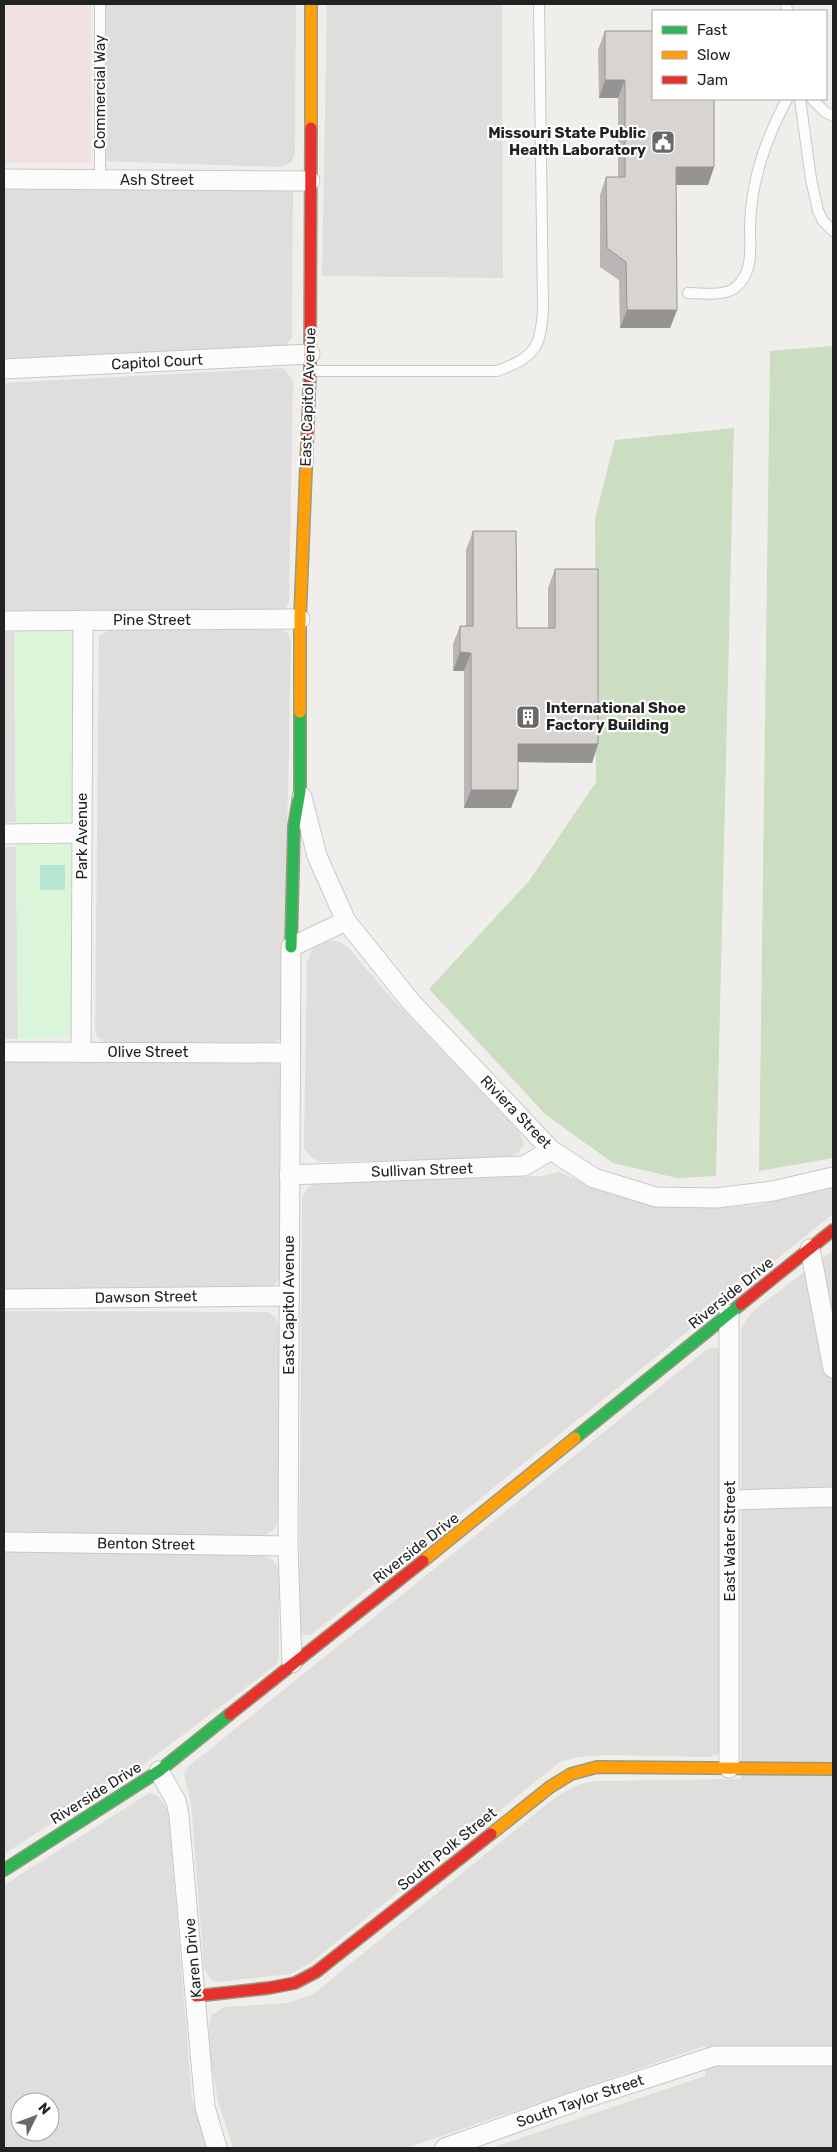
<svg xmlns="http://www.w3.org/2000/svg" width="837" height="2152" viewBox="0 0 837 2152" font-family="Rubik,sans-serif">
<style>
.residential{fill:#dfdedc;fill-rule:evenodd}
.commercial{fill:#f1e3e1}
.forest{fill:#cbdec1}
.park{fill:#daf5da}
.pitch{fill:#b7e6d2}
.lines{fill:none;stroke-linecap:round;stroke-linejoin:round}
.lane-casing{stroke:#c9c8c7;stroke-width:12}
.street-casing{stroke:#c9c8c7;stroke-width:21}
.fast-casing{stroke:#999a82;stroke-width:14}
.slow-casing{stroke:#999a82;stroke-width:14}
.jam-casing{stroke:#999a82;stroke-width:14}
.lane{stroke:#fdfcfc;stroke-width:10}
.street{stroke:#fdfcfc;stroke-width:19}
.fast{stroke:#30b455;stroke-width:11}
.slow{stroke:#ff9f0a;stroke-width:11}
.jam{stroke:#e5322d;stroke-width:11}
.wall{fill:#b9b6b5}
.shaded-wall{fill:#969493}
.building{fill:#d7d4d2;stroke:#969493}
.labels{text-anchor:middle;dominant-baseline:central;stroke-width:4.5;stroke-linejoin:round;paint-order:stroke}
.street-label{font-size:15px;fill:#222;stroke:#fff}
.poi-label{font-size:15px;font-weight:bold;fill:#222;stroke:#fff;text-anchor:end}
</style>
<rect width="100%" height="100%" fill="#f0eeeb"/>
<g class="residential">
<path d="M105,4H296L295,154L291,162L282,167L103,161Z"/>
<path d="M327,4H502L503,278L322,276Z"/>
<path d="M4,188H286L293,192L292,338L286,345L278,347L4,361Z"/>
<path d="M283,368L293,381L289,602L285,609L276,611H4V383Z"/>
<path d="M114,628L281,630L288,633L291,641L283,1035L279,1040L271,1044L104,1042L97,1037L95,1030L99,636Z"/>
<path d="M4,632H14L16,822L4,823Z"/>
<path d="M4,847H16L18,1039H4Z"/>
<path d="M338,941L348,947L385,991L509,1121L521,1135L524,1145L519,1152L508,1158L320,1162L310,1156L304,1148V1139L307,962L313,949L324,942Z"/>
<path d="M4,1059L273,1061L279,1064L282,1071L279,1279L274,1286L266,1288L4,1290Z"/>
<path d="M559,1172L601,1191L635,1201L670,1206L710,1208L757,1205L833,1188V1214L311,1635H303L299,1626L302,1197L308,1187L316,1183L542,1176Z"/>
<path d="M833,1250V2148H491L705,2076V2046L406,2148H233L218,2101L211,2062L209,2025L212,2015L224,2007L288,2003L313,1994L556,1797L577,1785L596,1781L741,1779V1329L752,1312Z"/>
<path d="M4,1311L268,1312L276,1318L279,1327L278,1518L276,1527L269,1533L260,1537L4,1532Z"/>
<path d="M717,1347L721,1355V1747L717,1755L708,1757L606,1755L579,1757L560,1762L310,1963L290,1974L219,1982L211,1979L204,1969L191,1803L184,1775L188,1767L707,1349Z"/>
<path d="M4,1551L263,1556L273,1560L279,1570V1657L276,1665L140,1767L4,1854Z"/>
<path d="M149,1793L158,1796L166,1806L169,1819L192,2099L207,2148H4V1885ZM20,2102H50V2132H20Z"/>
</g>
<rect class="commercial" x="4" y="4" width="87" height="159"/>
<g class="forest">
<path d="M833,346V1158L759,1171L770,351Z"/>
<path d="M734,428L716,1176L677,1178L613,1163L546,1115L429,989L529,881L596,782L595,518L615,440Z"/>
</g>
<path class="park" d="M66,631L73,635L76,642L73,1030L71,1035L66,1037L18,1039L14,632Z"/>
<rect class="pitch" x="40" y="865" width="25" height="25"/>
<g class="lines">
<g class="lane-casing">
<g id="lane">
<path d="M786,4L787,11"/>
<path d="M800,99L811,179L818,211L823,221L833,231"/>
<path d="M812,99L825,112L833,116"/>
<path d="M100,179V4"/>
<path d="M688,293C703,293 724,297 736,287C754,272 750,246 750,226C751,180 766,139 787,99"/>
<path d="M312,371H497C534,357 541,349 543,309L539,4"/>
</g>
</g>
<g class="street-casing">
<g id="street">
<path d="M4,179L310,181"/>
<path d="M4,369L310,354"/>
<path d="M4,621L300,619"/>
<path d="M302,797L317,856L346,921L411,1002L551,1150L594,1178L656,1197L716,1198L773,1191L833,1177"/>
<path d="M4,834L82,833"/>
<path d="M81,1051L83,620"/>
<path d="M4,1052L291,1053"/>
<path d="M289,1175L524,1166L551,1150"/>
<path d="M810,1249L833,1368"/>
<path d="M4,1299L289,1296"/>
<path d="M729,1314V1768"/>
<path d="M730,1500L833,1497"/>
<path d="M4,1542L288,1546"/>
<path d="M292,1663L288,1546L291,947L346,921"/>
<path d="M159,1771L176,1801L179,1816L205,2107L217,2148"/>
<path d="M445,2148L571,2103L715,2056H833"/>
</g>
</g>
<g class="fast-casing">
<g id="fast">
<path d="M291,947L294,826L300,791V712"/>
<path d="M575,1438L741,1304"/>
<path d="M4,1870L159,1771L230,1714"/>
</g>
</g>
<g class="slow-casing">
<g id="slow">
<path d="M311,128V4"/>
<path d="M300,712V619L307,444"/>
<path d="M423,1561L575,1438"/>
<path d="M491,1834L550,1787L571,1774L597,1767L833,1769"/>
</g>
</g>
<g class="jam-casing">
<g id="jam">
<path d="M307,444L310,371L311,128"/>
<path d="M741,1304L833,1230"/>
<path d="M230,1714L423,1561"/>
<path d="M196,1996L269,1988L295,1983L316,1972L491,1834"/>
</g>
</g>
<use href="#lane" class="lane"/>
<use href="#street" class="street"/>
<use href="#fast" class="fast"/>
<use href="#slow" class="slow"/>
<use href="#jam" class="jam"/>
</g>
<g class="wall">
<path d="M653,26V99L714,167L708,185H676L677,310L670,328H620L619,280L600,267V195L606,177H618V98H599L598,50L605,31H652Z"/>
<path d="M473,531L517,628H548V588L555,569L598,744L592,763L518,762V790L511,808H464V671H453V644L460,626H466V550Z"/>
</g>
<g class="shaded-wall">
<path d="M605,80H625L618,98H599Z"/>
<path d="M676,167H714L708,185H669Z"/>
<path d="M627,310H677L670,328H620Z"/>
<path d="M460,652L471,653L464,671H453Z"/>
<path d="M518,744H598L592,763L511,762Z"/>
<path d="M471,790H518L511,808H464Z"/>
</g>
<g class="building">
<path d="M605,31H653V99H714V167H676L677,310H627L626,262L607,248L606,177H625V80H605Z"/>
<path d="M473,531H516L517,628H555V569H598V744H518V790H471V653L460,652V626H473Z"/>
</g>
<defs>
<g id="civic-square" transform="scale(1.25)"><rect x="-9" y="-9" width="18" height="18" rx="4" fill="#6a6968" stroke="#fff"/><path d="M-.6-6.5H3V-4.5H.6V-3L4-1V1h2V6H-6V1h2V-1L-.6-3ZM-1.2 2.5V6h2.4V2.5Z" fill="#fff"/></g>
<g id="building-square" transform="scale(1.25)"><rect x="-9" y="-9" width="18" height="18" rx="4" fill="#6a6968" stroke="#fff"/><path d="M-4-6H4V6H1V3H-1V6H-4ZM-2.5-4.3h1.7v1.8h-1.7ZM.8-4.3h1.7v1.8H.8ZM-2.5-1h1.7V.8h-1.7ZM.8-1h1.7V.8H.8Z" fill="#fff"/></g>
</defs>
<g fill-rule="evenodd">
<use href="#civic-square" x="663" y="142"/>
<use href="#building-square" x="528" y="717"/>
</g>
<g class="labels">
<g class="street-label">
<text transform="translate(100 92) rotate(-90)">Commercial Way</text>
<text x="157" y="180">Ash Street</text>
<text transform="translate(157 362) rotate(-3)">Capitol Court</text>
<text transform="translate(308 397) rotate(-88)">East Capitol Avenue</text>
<text x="152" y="620">Pine Street</text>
<text transform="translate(82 836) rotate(-90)">Park Avenue</text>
<text x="148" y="1052">Olive Street</text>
<text transform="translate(516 1112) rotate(46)">Riviera Street</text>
<text transform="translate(422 1170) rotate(-2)">Sullivan Street</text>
<text transform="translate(731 1293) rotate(-39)">Riverside Drive</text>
<text transform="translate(146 1297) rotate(-1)">Dawson Street</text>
<text transform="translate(289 1305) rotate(-90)">East Capitol Avenue</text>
<text transform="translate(730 1541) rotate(-90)">East Water Street</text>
<text transform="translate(146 1544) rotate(1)">Benton Street</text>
<text transform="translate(416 1548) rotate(-38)">Riverside Drive</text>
<text transform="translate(96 1793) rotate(-32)">Riverside Drive</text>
<text transform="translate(447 1849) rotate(-39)">South Polk Street</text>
<text transform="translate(193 1958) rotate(-95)">Karen Drive</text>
<text transform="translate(580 2101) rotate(-19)">South Taylor Street</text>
</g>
<g class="poi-label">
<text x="646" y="133">Missouri State Public<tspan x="646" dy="17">Health Laboratory</tspan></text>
<text x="546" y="708" text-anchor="start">International Shoe<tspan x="546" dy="17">Factory Building</tspan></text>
</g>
</g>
<rect width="837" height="2152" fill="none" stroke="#222222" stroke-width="10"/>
<rect x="652" y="10" width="175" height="90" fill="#ffffff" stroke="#a7a7a7"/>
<rect x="662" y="26" width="25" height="8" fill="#30b455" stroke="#a7a7a7"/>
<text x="697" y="35" font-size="15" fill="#222222">Fast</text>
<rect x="662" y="51" width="25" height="8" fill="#ff9f0a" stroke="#a7a7a7"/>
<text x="697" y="60" font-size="15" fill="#222222">Slow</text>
<rect x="662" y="76" width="25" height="8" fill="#e5322d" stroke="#a7a7a7"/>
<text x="697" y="85" font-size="15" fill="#222222">Jam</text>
<g transform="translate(35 2117) rotate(48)"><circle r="24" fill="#ffffff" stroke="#a7a7a7"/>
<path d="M0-4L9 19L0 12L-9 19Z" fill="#6a6968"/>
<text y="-8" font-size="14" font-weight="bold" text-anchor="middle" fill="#222222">N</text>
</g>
</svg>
